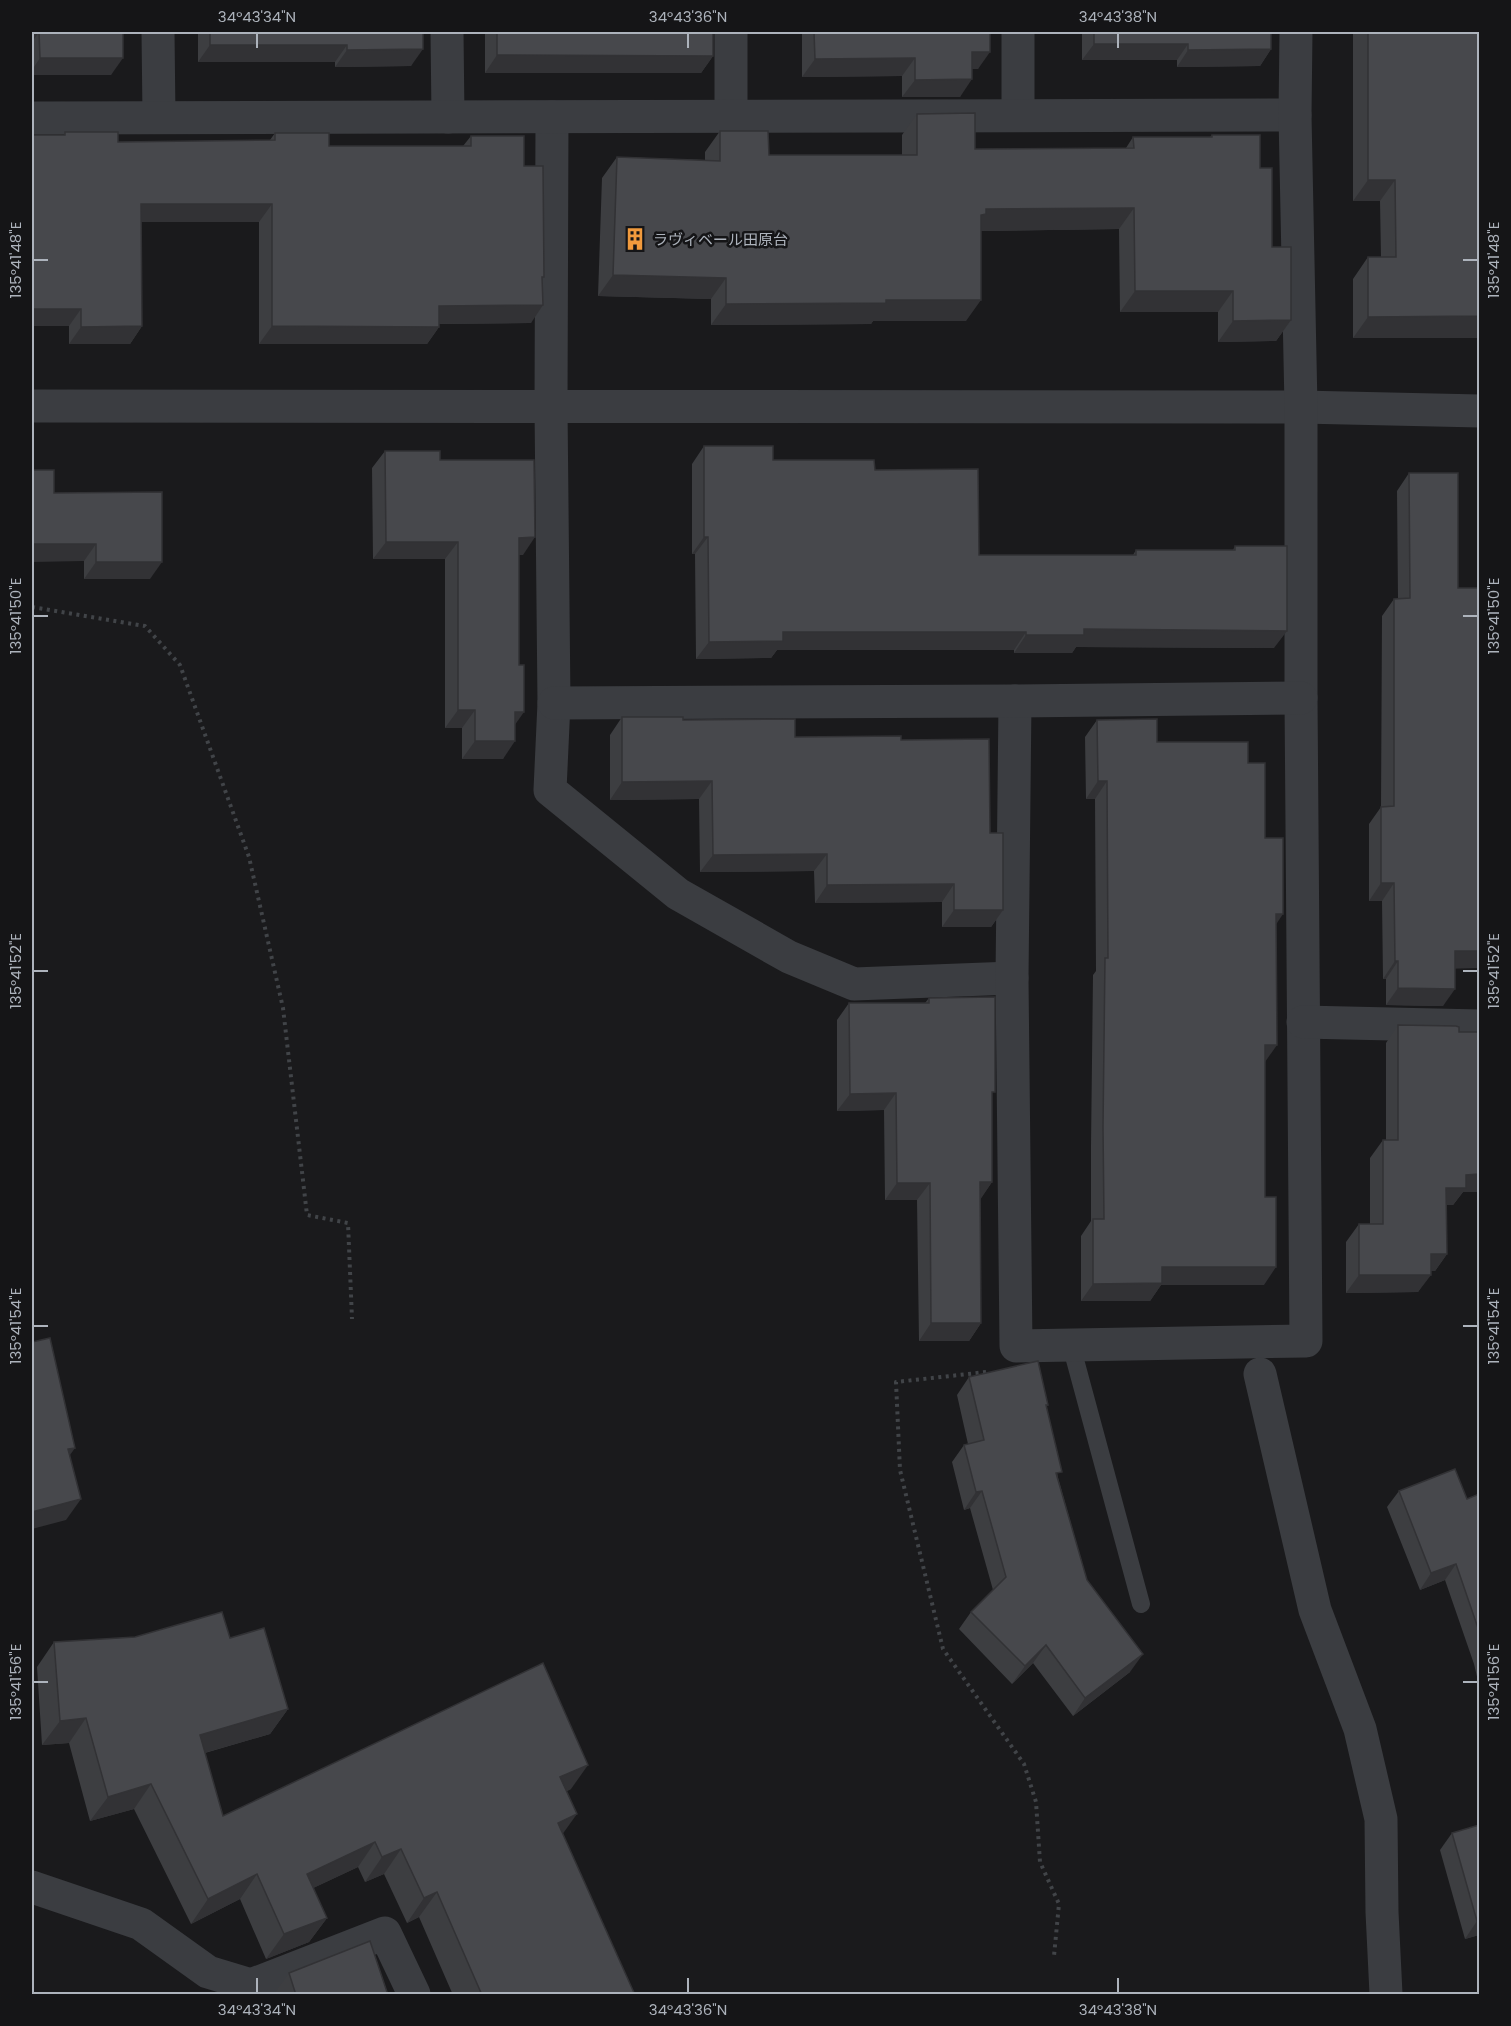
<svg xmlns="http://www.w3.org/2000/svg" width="1511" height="2026" viewBox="0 0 1511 2026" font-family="Poppins,'Noto Sans JP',sans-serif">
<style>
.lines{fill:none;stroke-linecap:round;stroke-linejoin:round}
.path{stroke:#414448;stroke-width:4;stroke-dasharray:3 4.5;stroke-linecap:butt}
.lane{stroke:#3b3d41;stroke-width:18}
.street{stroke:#3b3d41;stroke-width:33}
.wall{fill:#3d3e41}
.shaded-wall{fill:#323235}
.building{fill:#47484c;stroke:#323235;stroke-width:1.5}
.ticks{fill:none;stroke:#adb3bc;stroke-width:2}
.labels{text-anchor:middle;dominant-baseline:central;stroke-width:5;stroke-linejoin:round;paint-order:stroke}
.poi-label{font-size:15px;fill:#adb3bc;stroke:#151517;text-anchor:start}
.neatline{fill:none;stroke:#adb3bc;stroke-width:2}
.ticks-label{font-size:15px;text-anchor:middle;fill:#adb3bc}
</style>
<rect width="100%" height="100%" fill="#1a1a1c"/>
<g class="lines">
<g class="path">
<path d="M32,607L145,626L180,665L249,857L283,1008L307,1215L348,1223L352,1319"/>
<path d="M986,1372L896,1382L900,1470L943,1649L1024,1764L1036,1802L1040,1862L1059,1904L1054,1956"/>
</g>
<path class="lane" d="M1071,1345L1141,1604"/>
<g class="street">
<path d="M158,32L159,117"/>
<path d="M447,32L448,117"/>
<path d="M731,32V116"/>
<path d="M1018,32V115"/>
<path d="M552,117L551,407L554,703L550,790L678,894L789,957L854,984L1012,978"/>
<path d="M32,118L1295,115"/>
<path d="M32,406L1301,407L1480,411"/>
<path d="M1015,701L1012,978L1016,1346L1306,1341L1301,698V407L1295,115L1296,32"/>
<path d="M554,703L1015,701L1301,698"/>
<path d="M1303,1022L1480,1026"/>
<path d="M1260,1374L1315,1610L1360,1729L1381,1819L1382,1912L1386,1994"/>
<path d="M32,1887L141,1924L208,1972L251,1985L385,1933L414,1994"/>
</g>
</g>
<g class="wall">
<path d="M32,32H123L111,75H32Z"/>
<path d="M198,32H423L411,66L335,67V62H198Z"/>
<path d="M485,32H713V56L701,73H485Z"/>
<path d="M802,32H990L978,69H972L960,97H902V76L802,77Z"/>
<path d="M1082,32H1271V49L1260,66L1177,67V60H1082Z"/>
<path d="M1353,32H1479V338H1353V279L1368,257H1381L1380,201H1353Z"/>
<path d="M917,114L975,149L1126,148L1133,137H1210L1212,135L1260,168L1272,247L1291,320L1276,341L1218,342V312H1120L1119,229L981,231L966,321H873L871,324L711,325V299L598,296L602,178L617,157L705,160V152L720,131L769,155H902V135Z"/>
<path d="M65,132L118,142L270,140L275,133L329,146H463L471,136L524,166L544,277L542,280L531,323L439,324V327L427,344H259V222H141L142,326L130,344H69V326H32V135H64Z"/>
<path d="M704,446L773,460L875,470L979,555H1133L1136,550H1233L1235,546L1274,648L1076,647L1072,653H1014V650H777L771,658L696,659L695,554H692V464Z"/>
<path d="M385,451L440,460L523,555H519L515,725L503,759H462V728H445V559H373L372,468Z"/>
<path d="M1409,473L1455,968L1443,1006L1386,1005V979H1383L1382,901H1369V824L1381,807L1382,616L1394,599H1398L1397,491Z"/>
<path d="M54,493L150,579H84V561Z"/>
<path d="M622,717L683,720L795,737L901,740L990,833L1003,910L991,927H942V902L815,903L814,871L700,872L699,799L610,800V735Z"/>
<path d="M1097,720L1157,742L1248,763L1265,838L1276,925L1265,1061L1264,1285H1161L1150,1301H1081V1236L1091,1221V1145L1093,975L1096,971L1095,799H1086L1085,737Z"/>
<path d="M929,998L992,1097V1182L980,1199L981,1323L969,1341H919L917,1200H885L884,1110L837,1111V1020L849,1003H925Z"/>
<path d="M1398,1025L1459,1032H1479V1192H1463L1453,1205H1446L1447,1254L1435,1271H1431L1418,1292L1346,1293V1242L1359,1224H1370V1158L1383,1140H1386V1043Z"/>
<path d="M969,1377L1048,1405L1046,1407L1058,1478L1087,1580L1130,1672L1073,1716L1033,1663L1012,1684L959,1629L971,1612L993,1590L970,1508L964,1510L952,1462L964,1445L968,1444L957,1395Z"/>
<path d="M1399,1491L1467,1499L1479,1494V1685L1474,1664L1445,1580L1420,1590L1387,1507Z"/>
<path d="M230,1638L288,1709L270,1734L205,1753L223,1816L571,1789L567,1791L563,1834L635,1995H453L419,1917L407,1923L384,1874L365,1882L358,1867L313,1888L327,1918L309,1942L266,1959L240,1899L191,1924L134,1809L90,1821L69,1743L42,1745L37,1667L54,1642Z"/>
<path d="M1479,1825V1935L1465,1939L1440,1850L1452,1833Z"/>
<path d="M289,1973L388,1995H273Z"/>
</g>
<g class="shaded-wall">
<path d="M32,32H39L32,42Z"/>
<path d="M1094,44H1188L1177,60H1082Z"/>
<path d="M210,45H347L335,62H198Z"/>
<path d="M423,49L411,66L335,67L347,50Z"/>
<path d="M1271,49L1260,66L1177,67L1188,50Z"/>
<path d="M972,52H990L978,69H960Z"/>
<path d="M497,55L713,56L701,73H485Z"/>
<path d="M40,58H123L111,75H32V70Z"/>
<path d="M915,58L902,76L802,77L815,59Z"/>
<path d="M972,79L960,97H902L915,80Z"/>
<path d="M1368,180H1395L1380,201H1353Z"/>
<path d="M141,204H272L259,222H129Z"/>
<path d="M1134,208L1119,229L975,231L981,215L986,209Z"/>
<path d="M613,275L726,278L711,299L598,296Z"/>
<path d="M1135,291H1233L1218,312H1120Z"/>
<path d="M886,300H981L966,321H873L871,324L711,325L726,304Z"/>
<path d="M543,305L531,323L427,324L439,306Z"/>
<path d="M32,309H81L69,326H32Z"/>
<path d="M1479,316V338H1353L1368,317Z"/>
<path d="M1291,320L1276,341L1218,342L1233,321Z"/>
<path d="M142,326L130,344H69L81,327Z"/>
<path d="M272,326L439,327L427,344H259Z"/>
<path d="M535,537L523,555H507L519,538Z"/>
<path d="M704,537H708L695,554H692Z"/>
<path d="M386,542H458L445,559H373Z"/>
<path d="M32,544H96L84,561L32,562Z"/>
<path d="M96,562H162L150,579H84Z"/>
<path d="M1084,629L1287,631L1274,648L1076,647L1072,653H1014L1026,635Z"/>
<path d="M783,632H1026L1014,650H777L771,658L696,659L709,642Z"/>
<path d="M458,710H475L462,728H445Z"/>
<path d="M515,712H524L512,729Z"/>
<path d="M475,741H515L503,759H462Z"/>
<path d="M712,781L699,799L610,800L622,782Z"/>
<path d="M1098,781H1107L1095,799H1086Z"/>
<path d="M827,854L814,871L700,872L713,855Z"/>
<path d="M1381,883H1394L1382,901H1369Z"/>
<path d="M954,884L942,902L815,903L827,885Z"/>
<path d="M954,910H1003L991,927H942Z"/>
<path d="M1276,914H1283L1271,932Z"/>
<path d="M1455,951H1479V968L1442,969Z"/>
<path d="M1395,961H1398L1386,979H1383Z"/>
<path d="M1398,988L1455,989L1443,1006L1386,1005Z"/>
<path d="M1265,1045H1277L1265,1062Z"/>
<path d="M896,1093L884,1110L837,1111L850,1094Z"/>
<path d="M1479,1174V1192H1463L1453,1205H1433L1446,1188L1466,1175Z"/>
<path d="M980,1182H992L980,1200Z"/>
<path d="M897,1183H930L917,1200H885Z"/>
<path d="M1431,1254H1447L1435,1271H1418Z"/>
<path d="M1162,1267H1276L1264,1285H1161L1150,1301H1081L1093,1284Z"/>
<path d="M1359,1275H1431L1418,1292L1346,1293Z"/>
<path d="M931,1323H981L969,1341H919Z"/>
<path d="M75,1448L60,1469L68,1449Z"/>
<path d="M982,1491L970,1508L964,1510L976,1492Z"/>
<path d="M81,1499L66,1520L32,1529V1512Z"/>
<path d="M1456,1564L1445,1580L1420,1590L1431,1573Z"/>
<path d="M1046,1645L1033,1663L1012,1684L1025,1666Z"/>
<path d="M1143,1654L1130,1672L1073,1716L1085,1698Z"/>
<path d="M288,1709L270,1734L183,1759L200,1735Z"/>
<path d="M86,1718L69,1743L42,1745L60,1721Z"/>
<path d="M588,1765L571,1789L543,1802L560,1777Z"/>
<path d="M151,1784L134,1809L90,1821L108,1797Z"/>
<path d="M577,1814L559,1839L558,1823Z"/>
<path d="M375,1842L358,1867L290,1899L307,1874Z"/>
<path d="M401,1849L384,1874L365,1882L382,1857Z"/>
<path d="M257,1874L240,1899L191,1924L208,1899Z"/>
<path d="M437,1892L419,1917L407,1923L424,1898Z"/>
<path d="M327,1918L309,1942L266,1959L284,1934Z"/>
<path d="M1477,1921H1479V1935L1465,1939Z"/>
</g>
<g class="building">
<path d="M39,32H123V58H40Z"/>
<path d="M210,32H423V49L347,50V45H210Z"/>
<path d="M497,32H713V56L497,55Z"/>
<path d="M814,32H990V52H972V79L915,80V58L815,59Z"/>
<path d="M1094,32H1271V49L1188,50V44H1094Z"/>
<path d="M1368,32H1479V316L1368,317V257H1396L1395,180H1368Z"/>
<path d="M975,113V149L1134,148L1133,137H1212V135H1260V168H1272V247H1291V320L1233,321V291H1135L1134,208L986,209V214L981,215V300H886V303L726,304V278L613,275L617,157L720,161V131H768L769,155H917V114Z"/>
<path d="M65,132H118V142L275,140V133H329V146H471V136H524V166H543L544,277H542L543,305L439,306V327L272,326V204H141L142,326L81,327V309H32V135H65Z"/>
<path d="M704,446H773V460H874L875,470L978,469L979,555H1136V550H1235V546H1287V631L1084,629V635H1026V632H783V641L709,642L708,537H704Z"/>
<path d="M385,451H440V460H534L535,537L519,538V665H524V712H515V741H475V710H458V542H386Z"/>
<path d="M32,470H54V493L162,492V562H96V544H32Z"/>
<path d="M1409,473H1458V588H1479V951H1455V989L1398,988V961H1395L1394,883H1381V807L1394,806V599L1410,598Z"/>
<path d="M622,717H683V720L795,719V737L901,736V740L989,739L990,833H1003V910H954V884L827,885V854L713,855L712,781L622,782Z"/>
<path d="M1157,719V742H1248V763H1265V838H1283V914H1276L1277,1045H1265V1197H1276V1267H1162V1283L1093,1284V1219H1104L1103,1127L1105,958H1108L1107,781H1098L1097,720Z"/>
<path d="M995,997V1092H992V1182H980L981,1323H931L930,1183H897L896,1093L850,1094L849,1003H929V998Z"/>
<path d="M1398,1025L1456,1026L1459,1027V1032H1479V1174L1466,1175V1188H1446L1447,1254H1431V1275H1359V1224H1383V1140H1398Z"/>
<path d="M50,1338L75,1448L68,1449L81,1499L32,1512V1342Z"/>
<path d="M1038,1361L1048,1405H1046L1062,1472L1056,1473L1087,1580L1143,1654L1085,1698L1046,1645L1025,1666L971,1612L1006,1577L982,1491L976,1492L964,1445L984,1440L969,1377Z"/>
<path d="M1455,1469L1467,1499L1479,1494V1631L1456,1564L1431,1573L1399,1491Z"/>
<path d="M222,1612L230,1638L264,1628L288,1709L200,1735L223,1816L543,1663L588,1765L560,1777L577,1814L558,1823L635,1995H482L437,1892L424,1898L401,1849L382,1857L375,1842L307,1874L327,1918L284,1934L257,1874L208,1899L151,1784L108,1797L86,1718L60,1721L54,1642L135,1637Z"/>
<path d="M1479,1825V1921H1477L1452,1833Z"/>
<path d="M370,1941L388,1995H296L289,1973Z"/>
</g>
<path class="ticks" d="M257,33V48M688,33V48M1118,33V48M33,260H48M1463,260H1478M33,616H48M1463,616H1478M33,971H48M1463,971H1478M33,1326H48M1463,1326H1478M33,1682H48M1463,1682H1478M257,1978V1993M688,1978V1993M1118,1978V1993"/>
<defs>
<g id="building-bare" transform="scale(1.8)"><path d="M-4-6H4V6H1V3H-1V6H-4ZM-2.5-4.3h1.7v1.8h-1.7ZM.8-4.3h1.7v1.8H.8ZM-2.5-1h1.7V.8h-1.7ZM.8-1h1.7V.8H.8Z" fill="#f19a3d" stroke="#151517" stroke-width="2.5" paint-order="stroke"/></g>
</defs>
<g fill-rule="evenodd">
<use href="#building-bare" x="635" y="239"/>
</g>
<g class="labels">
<g class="poi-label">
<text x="653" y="239">ラヴィベール田原台</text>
</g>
</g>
<rect width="1511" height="2026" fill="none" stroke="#151517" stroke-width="66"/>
<rect x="33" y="33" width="1445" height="1960" class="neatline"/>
<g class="ticks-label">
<text x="257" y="22">34°43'34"N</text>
<text x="688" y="22">34°43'36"N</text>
<text x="1118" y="22">34°43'38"N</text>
<text transform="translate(1494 260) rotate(-90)" y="5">135°41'48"E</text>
<text transform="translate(16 260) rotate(-90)" y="5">135°41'48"E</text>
<text transform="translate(1494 616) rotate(-90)" y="5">135°41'50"E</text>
<text transform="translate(16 616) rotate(-90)" y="5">135°41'50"E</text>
<text transform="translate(1494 971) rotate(-90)" y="5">135°41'52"E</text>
<text transform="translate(16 971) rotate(-90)" y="5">135°41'52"E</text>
<text transform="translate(1494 1326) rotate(-90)" y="5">135°41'54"E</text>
<text transform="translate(16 1326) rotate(-90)" y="5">135°41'54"E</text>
<text transform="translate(16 1682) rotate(-90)" y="5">135°41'56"E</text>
<text transform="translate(1494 1682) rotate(-90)" y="5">135°41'56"E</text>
<text x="257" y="2015">34°43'34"N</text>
<text x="688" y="2015">34°43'36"N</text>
<text x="1118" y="2015">34°43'38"N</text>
</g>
</svg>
